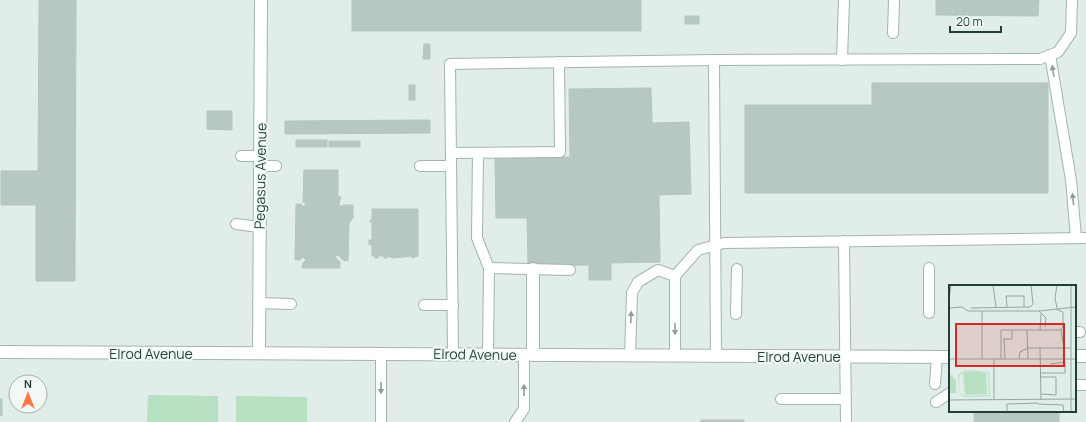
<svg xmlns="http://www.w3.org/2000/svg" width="1086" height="422" viewBox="0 0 1086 422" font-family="Manrope,sans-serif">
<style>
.green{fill:#b8e0c3}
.building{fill:#b6c8c1;stroke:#b3c7bf}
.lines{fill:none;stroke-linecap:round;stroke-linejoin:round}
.service-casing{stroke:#a3b5af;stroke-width:12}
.minor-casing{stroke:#a3b5af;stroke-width:14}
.tertiary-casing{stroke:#a3b5af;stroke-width:14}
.service{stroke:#fff;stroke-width:10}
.minor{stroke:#fff;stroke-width:12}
.tertiary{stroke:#fff;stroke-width:12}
.oneway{fill:#8f9f9b}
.labels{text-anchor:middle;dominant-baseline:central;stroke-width:4;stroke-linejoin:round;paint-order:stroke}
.street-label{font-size:14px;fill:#1f3f37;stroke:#f2f9f5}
.inset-road{fill:none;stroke:#93a7a1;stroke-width:1}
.view{fill:#d62828;fill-opacity:0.15;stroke:#d62828;stroke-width:2}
.inset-edge{fill:none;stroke:#1f3f37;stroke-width:2}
</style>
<rect width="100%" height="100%" fill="#e1ede8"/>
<g class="green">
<path d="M148,395L218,396V422H147Z"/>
<path d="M236,396L307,397V422H236Z"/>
</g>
<g class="building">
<path d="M39,0H76L75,281H36V205H1V171H38Z"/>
<rect x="352" y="0" width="289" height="31"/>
<path d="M936,0H1039L1038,16L936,15Z"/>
<rect x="685" y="16" width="14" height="8"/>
<path d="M424,44H430V59H423Z"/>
<path d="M872,83H1048V193H745V105H872Z"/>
<rect x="409" y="85" width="6" height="15"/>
<path d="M651,88L652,123L689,122L691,194L659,195L660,262L611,263V280H589V265L528,266L527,218H496L495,158L570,157L569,89Z"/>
<path d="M207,111H232V130L207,129Z"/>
<path d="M430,120V133L285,134V121Z"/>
<rect x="296" y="140" width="31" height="7"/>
<rect x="329" y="141" width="31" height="6"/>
<path d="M304,170H338V197H341L339,204L341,207L343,205H353V218L349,223L348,261L343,260L338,255L335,257L340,262V268H302L303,263L306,260L303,257L300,260H295L296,204H301L303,207L306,204L303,202Z"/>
<path d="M372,209H418V256L412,258V256L393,258L387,256V258H384V256H378V258H375V256H372V245H369V240H372V222H370V220H372Z"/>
<path d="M0,399H2V416L0,415Z"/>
<rect x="974" y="411" width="85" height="11"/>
<rect x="701" y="420" width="43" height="2"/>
</g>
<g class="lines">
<g class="service-casing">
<g id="service">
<path d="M893,33L894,0"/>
<path d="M1050,55L1071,180L1076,238"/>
<path d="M842,60L844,0"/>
<path d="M451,153L560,152L559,62"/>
<path d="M478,153L477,238L489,268L488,354"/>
<path d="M241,156H261"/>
<path d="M260,166H276"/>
<path d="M420,166H451"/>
<path d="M236,224L259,227"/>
<path d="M844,241L846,422"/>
<path d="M489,268L570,270"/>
<path d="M929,268V313"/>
<path d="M258,303L291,304"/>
<path d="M424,305H453"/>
<path d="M736,314L737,269"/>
<path d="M1075,332H1080"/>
<path d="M381,354V422"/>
<path d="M453,354L450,64L714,60"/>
<path d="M630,356L632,293L638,282L658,270L675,276"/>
<path d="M675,356V276L698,250L724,243L1086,238"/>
<path d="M716,357L714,60L1040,59L1058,52L1071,33L1072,0"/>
<path d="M935,384L937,357"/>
<path d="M1075,385H1086"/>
<path d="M781,399H846"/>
<path d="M936,402L950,393"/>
<path d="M515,422L524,409V355"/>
</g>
</g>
<g class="minor-casing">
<g id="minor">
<path d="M533,269V355"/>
<path d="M259,353L261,0"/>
</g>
</g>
<g class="tertiary-casing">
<g id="tertiary">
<path d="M0,352L950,357"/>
<path d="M1075,356H1086"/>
</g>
</g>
<use href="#service" class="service"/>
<use href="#minor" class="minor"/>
<use href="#tertiary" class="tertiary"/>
</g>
<defs><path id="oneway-solid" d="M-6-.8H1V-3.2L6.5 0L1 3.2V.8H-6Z"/></defs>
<g class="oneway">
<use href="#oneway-solid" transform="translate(1053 71) rotate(-100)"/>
<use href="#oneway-solid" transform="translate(1073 199) rotate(-96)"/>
<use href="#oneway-solid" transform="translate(631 317) rotate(-88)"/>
<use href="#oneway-solid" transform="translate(675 329) rotate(90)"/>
<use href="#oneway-solid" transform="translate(381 388) rotate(90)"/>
<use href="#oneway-solid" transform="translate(524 390) rotate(-90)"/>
</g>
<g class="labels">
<g class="street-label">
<text transform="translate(260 176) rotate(-89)">Pegasus Avenue</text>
<text x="151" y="353">Elrod Avenue</text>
<text transform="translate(475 354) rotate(1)">Elrod Avenue</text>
<text x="799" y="356">Elrod Avenue</text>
</g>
</g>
<g transform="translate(949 285)">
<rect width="127" height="127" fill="#e1ede8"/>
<path d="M16,85L40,87L41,111L16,112L11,109L9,90ZM16,86L39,88L40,110L16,111L11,108L10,91ZM14,87H37L38,109L16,110ZM0,88L7,95V108H0Z" fill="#b8e0c3" fill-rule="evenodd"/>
<path class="inset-road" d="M44,0L47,22M108,0L106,13L108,23M0,15L2,0M58,22L57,11H75V22M0,23L13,22L19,26H90L127,22M22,23L81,22L84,19L82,0M90,26L97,33L96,42M112,44L115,63M91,45L92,29M54,54H63V45M55,54L56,74M91,63L92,115M0,74H127M33,74V26M45,74V115M52,74V45H78M70,74L71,67L79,63H121M79,74L78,45H111L114,42V27L107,24M92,88H116V77L101,79M92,92H107V110L92,109M0,115L127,114M89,119L114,120L115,127H92M58,127V119L89,118M122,127V0"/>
<path class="view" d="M7,39H115V81H7Z"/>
<rect width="127" height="127" class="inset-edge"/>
</g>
<g transform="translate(28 394)"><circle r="19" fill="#f2f9f5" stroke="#9eafa9"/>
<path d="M0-3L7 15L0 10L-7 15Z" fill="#ff794d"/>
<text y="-6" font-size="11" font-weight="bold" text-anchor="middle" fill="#1f3f37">N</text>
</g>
<path d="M950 26v6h51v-6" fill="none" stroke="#1f3f37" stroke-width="2"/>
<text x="956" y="26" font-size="12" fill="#1f3f37" stroke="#f2f9f5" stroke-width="3" paint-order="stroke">20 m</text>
</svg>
